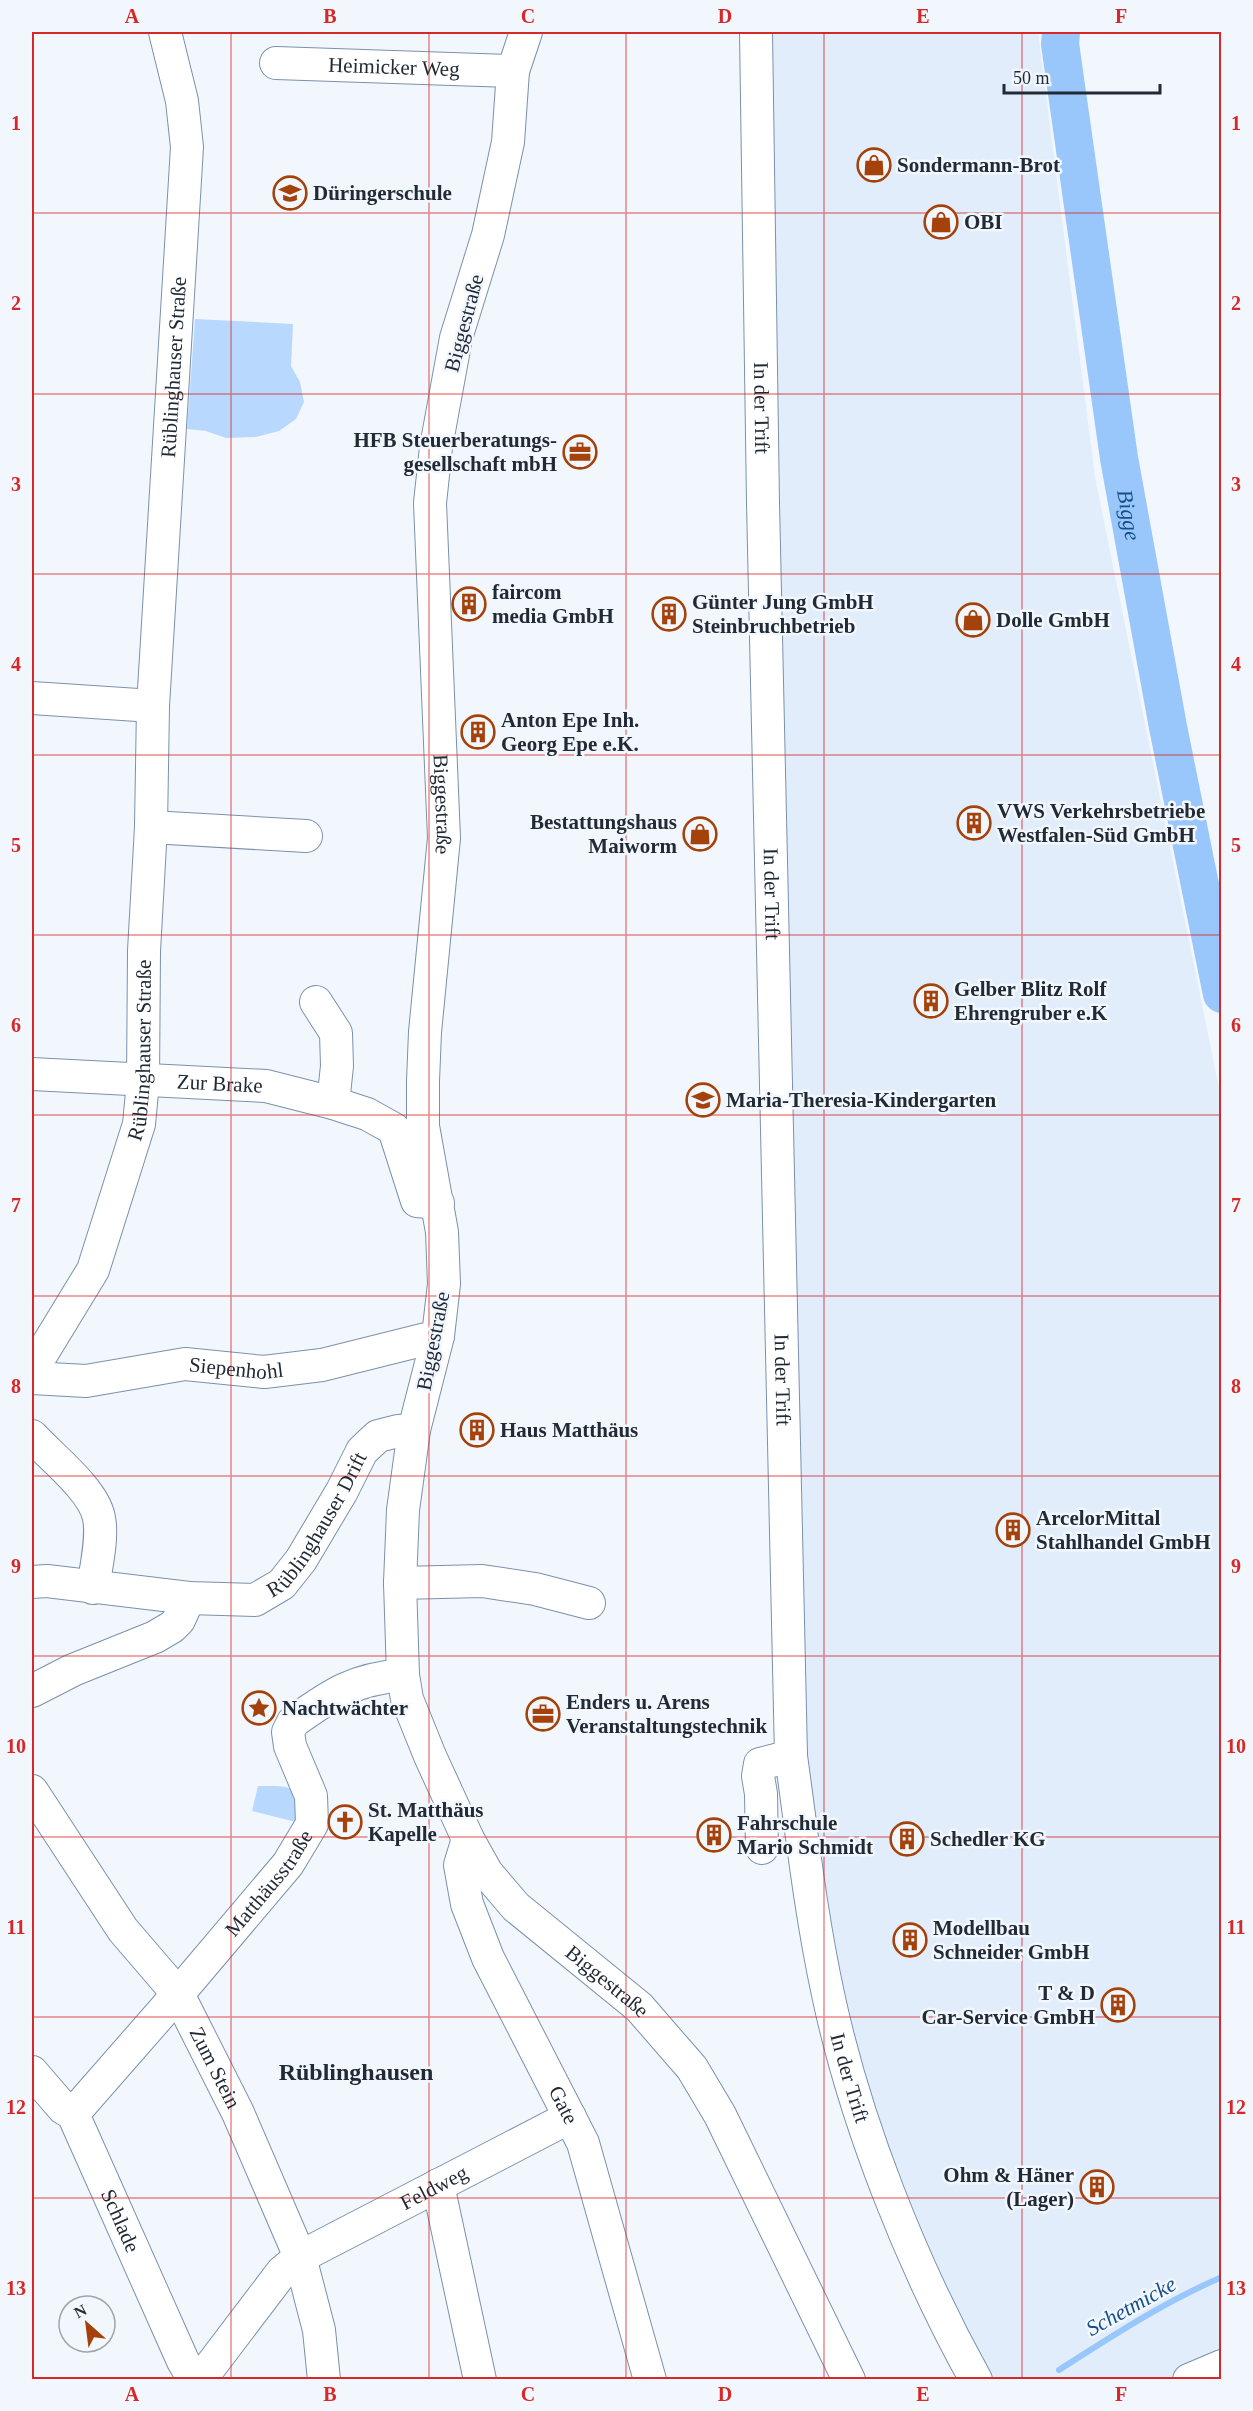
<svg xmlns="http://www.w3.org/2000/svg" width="1253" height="2411" viewBox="0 0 1253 2411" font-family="Georgia,serif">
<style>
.built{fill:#e1edfb}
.green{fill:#b8d8fe}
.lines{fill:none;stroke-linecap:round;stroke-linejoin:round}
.stream{stroke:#99c6fb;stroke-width:6}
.river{stroke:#99c6fb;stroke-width:38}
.minor-casing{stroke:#7a91ac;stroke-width:34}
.minor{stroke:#fff;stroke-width:32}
.grid{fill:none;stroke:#d62828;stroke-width:1.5;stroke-opacity:0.55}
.labels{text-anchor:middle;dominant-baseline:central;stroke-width:5;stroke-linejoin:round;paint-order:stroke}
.street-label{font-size:21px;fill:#212a35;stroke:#f2f7fe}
.poi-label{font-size:21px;font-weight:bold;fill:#212a35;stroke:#f2f7fe;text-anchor:start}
.water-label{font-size:22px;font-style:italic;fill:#164f89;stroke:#f2f7fe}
.quarter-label{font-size:24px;font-weight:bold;fill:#212a35;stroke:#f2f7fe}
.neatline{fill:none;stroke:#d62828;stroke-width:2}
.grid-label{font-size:20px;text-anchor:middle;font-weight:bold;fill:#d62828}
</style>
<rect width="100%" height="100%" fill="#f2f7fe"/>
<path class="built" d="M756,32H1038L1095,477L1221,1098V2379H976L926,2279L811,1899Z"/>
<g class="green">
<path d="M195,319L293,324L291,366L300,382L304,402L296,419L279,431L256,437L226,438L206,431L187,429Z"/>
<path d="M258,1786C293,1786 301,1784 300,1823L252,1811Z"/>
</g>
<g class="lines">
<path class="stream" d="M1059,2370C1112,2336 1164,2302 1222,2277"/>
<path class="river" id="s1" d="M1061,32L1060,44L1119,458L1168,727L1222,994"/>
<g class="minor-casing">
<g id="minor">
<path id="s2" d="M526,32L513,71L508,142L488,235L456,338L436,447L430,503L444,838L425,1032L423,1081V1126L442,1232L444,1284L438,1336L414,1430L403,1510L400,1583L403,1675L407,1699L430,1756L468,1839L487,1873L516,1907L639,2007L692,2068L720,2115L849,2380"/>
<path id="s3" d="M756,32L763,503L791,1756C802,1835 811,1916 828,1994C855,2122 912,2265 976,2380"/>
<path id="s4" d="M276,63L513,71"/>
<path d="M32,698L153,706"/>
<path d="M151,827L306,836"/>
<path d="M316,1002L336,1033L337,1066L333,1103"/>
<path id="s5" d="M32,1074L266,1086L333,1103L367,1114L394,1129L417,1201L438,1203"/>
<path id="s6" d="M32,1370L93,1270L139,1124L143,1082L144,951L151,827L153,706L187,147L182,101L165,32"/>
<path id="s7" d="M32,1378L86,1381L185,1364L264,1372L322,1365L438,1336"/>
<path d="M32,1436C51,1457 94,1490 99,1518C103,1538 96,1567 93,1588"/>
<path id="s8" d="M32,1582L47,1581L189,1598L255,1600L282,1584L301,1560L342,1491L362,1451L378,1436L398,1431L414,1430"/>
<path d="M400,1583L482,1581L535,1589L589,1603"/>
<path d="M32,1691L73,1670L155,1637L172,1627L179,1620L189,1598"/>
<path id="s9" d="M32,1791L123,1930L178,1994L238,2113L300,2257L319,2330L324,2380"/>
<path id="s10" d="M468,1839L460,1865L467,1904L488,1958L583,2143L650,2380"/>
<path d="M762,1848L761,1794L758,1776L760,1764L791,1756"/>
<path id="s11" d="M32,2072L63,2108L73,2114L183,2361L194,2380"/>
<path id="s12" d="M73,2114L178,1994L288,1864L312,1824L311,1796L290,1746L288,1732L293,1722C332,1694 354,1679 403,1675"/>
<path d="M438,2185L480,2380"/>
<path id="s13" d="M200,2380L282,2272L300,2257L570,2117"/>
<path d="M1189,2380L1222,2366"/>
</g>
</g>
<use href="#minor" class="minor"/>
</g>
<path class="grid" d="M231,32V2380M429,32V2380M626,32V2380M824,32V2380M1022,32V2380M32,213H1222M32,394H1222M32,574H1222M32,755H1222M32,935H1222M32,1115H1222M32,1296H1222M32,1476H1222M32,1656H1222M32,1837H1222M32,2017H1222M32,2198H1222"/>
<defs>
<g id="shop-ring" transform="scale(1.725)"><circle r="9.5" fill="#f2f7fe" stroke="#a5420c" stroke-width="1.5"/><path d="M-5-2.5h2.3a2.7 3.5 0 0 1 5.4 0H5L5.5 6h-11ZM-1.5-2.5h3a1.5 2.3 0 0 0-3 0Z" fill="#a5420c"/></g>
<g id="school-ring" transform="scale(1.725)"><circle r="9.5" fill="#f2f7fe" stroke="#a5420c" stroke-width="1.5"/><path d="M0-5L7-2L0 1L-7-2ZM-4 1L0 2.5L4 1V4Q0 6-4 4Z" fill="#a5420c"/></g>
<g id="office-ring" transform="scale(1.725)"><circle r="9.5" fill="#f2f7fe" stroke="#a5420c" stroke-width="1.5"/><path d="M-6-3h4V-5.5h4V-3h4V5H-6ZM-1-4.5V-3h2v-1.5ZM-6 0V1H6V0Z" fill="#a5420c"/></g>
<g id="building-ring" transform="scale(1.725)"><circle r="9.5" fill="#f2f7fe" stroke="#a5420c" stroke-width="1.5"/><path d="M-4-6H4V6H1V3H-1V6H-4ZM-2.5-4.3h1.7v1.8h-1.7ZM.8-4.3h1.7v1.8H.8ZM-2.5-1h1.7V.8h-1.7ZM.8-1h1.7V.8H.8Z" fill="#a5420c"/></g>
<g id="sight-ring" transform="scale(1.725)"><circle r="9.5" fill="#f2f7fe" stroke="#a5420c" stroke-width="1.5"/><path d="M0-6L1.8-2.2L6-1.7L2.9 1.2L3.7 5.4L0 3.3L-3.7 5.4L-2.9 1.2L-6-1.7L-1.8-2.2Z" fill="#a5420c"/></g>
<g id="church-ring" transform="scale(1.725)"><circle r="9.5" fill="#f2f7fe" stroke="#a5420c" stroke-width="1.5"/><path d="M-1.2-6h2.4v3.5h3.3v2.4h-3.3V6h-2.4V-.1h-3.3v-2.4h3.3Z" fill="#a5420c"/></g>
</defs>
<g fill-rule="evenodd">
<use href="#shop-ring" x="874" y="165"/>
<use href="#school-ring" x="290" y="193"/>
<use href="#shop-ring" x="941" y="222"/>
<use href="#office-ring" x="580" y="452"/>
<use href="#building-ring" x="469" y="604"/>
<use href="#building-ring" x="669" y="614"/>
<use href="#shop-ring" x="973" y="620"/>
<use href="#building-ring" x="478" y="732"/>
<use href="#building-ring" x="974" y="823"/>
<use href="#shop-ring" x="700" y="834"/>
<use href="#building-ring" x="931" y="1001"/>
<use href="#school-ring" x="703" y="1100"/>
<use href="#building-ring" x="477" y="1430"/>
<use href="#building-ring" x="1013" y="1530"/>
<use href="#sight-ring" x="259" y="1708"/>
<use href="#office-ring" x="543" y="1714"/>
<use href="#church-ring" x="345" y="1822"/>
<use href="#building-ring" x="714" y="1835"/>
<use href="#building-ring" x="907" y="1839"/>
<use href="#building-ring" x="910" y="1940"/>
<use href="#building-ring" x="1118" y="2005"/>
<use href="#building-ring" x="1097" y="2187"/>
</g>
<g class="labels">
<g class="street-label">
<text stroke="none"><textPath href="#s4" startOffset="118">Heimicker Weg</textPath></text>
<text transform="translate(464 323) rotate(-75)">Biggestraße</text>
<text stroke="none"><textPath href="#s6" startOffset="1028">Rüblinghauser Straße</textPath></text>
<text stroke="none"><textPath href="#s3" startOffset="376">In der Trift</textPath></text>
<text stroke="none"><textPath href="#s2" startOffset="784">Biggestraße</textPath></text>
<text stroke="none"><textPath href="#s3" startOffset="862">In der Trift</textPath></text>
<text stroke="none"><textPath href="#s6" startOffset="344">Rüblinghauser Straße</textPath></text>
<text stroke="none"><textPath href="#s5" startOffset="188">Zur Brake</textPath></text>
<text transform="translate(433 1341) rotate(-79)">Biggestraße</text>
<text stroke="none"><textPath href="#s7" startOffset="206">Siepenhohl</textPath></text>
<text stroke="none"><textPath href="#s3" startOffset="1348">In der Trift</textPath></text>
<text stroke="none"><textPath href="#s8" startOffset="324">Rüblinghauser Drift</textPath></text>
<text stroke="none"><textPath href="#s12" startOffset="303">Matthäusstraße</textPath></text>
<text stroke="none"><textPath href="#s2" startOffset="2040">Biggestraße</textPath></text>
<text stroke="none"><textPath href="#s9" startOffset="333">Zum Stein</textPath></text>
<text stroke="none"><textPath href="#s3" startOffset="2052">In der Trift</textPath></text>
<text stroke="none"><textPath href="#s10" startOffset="290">Gate</textPath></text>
<text stroke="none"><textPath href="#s13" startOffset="310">Feldweg</textPath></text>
<text stroke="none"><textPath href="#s11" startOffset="176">Schlade</textPath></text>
</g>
<g class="poi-label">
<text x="897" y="165">Sondermann-Brot</text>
<text x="313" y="193">Düringerschule</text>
<text x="964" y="222">OBI</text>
<text x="557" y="440" text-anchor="end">HFB Steuerberatungs-<tspan x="557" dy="24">gesellschaft mbH</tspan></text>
<text x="492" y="592">faircom<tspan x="492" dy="24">media GmbH</tspan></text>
<text x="692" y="602">Günter Jung GmbH<tspan x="692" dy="24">Steinbruchbetrieb</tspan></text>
<text x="996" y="620">Dolle GmbH</text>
<text x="501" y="720">Anton Epe Inh.<tspan x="501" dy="24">Georg Epe e.K.</tspan></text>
<text x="997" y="811">VWS Verkehrsbetriebe<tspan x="997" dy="24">Westfalen-Süd GmbH</tspan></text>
<text x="677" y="822" text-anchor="end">Bestattungshaus<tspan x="677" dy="24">Maiworm</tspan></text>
<text x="954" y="989">Gelber Blitz Rolf<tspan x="954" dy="24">Ehrengruber e.K</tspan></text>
<text x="726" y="1100">Maria-Theresia-Kindergarten</text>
<text x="500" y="1430">Haus Matthäus</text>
<text x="1036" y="1518">ArcelorMittal<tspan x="1036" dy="24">Stahlhandel GmbH</tspan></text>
<text x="566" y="1702">Enders u. Arens<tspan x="566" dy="24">Veranstaltungstechnik</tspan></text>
<text x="282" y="1708">Nachtwächter</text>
<text x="368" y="1810">St. Matthäus<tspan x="368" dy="24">Kapelle</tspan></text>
<text x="737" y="1823">Fahrschule<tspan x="737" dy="24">Mario Schmidt</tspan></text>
<text x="930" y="1839">Schedler KG</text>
<text x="933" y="1928">Modellbau<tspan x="933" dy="24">Schneider GmbH</tspan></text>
<text x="1095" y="1993" text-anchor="end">T &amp; D<tspan x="1095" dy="24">Car-Service GmbH</tspan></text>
<text x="1074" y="2175" text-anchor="end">Ohm &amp; Häner<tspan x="1074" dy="24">(Lager)</tspan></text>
</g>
<g class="water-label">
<text stroke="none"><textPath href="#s1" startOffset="488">Bigge</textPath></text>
<text transform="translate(1131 2306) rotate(-29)">Schetmicke</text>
</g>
<g class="quarter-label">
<text x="356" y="2072">Rüblinghausen</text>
</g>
</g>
<rect width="1253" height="2411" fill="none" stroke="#f2f7fe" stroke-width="66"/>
<g transform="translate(87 2324) rotate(332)"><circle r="28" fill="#f2f7fe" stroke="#9ea5ae" stroke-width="1.5"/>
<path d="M0-4.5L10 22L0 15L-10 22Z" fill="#a5420c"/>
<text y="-9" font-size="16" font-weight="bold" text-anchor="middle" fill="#212a35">N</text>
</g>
<path d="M1004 84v9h156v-9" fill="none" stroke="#212a35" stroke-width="3"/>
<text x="1013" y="84" font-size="18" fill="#212a35" stroke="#f2f7fe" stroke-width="4.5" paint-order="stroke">50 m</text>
<rect x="33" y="33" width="1187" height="2345" class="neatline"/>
<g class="grid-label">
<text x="132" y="23">A</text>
<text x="330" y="23">B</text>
<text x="528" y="23">C</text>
<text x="725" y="23">D</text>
<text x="923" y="23">E</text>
<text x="1121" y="23">F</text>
<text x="16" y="130">1</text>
<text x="1236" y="130">1</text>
<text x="16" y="310">2</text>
<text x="1236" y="310">2</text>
<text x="16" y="491">3</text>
<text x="1236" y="491">3</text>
<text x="16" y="671">4</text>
<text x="1236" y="671">4</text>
<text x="16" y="852">5</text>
<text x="1236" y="852">5</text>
<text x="16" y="1032">6</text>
<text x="1236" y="1032">6</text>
<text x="16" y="1212">7</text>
<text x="1236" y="1212">7</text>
<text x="16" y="1393">8</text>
<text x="1236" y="1393">8</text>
<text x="16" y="1573">9</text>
<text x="1236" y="1573">9</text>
<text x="16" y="1753">10</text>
<text x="1236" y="1753">10</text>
<text x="16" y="1934">11</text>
<text x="1236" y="1934">11</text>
<text x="16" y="2114">12</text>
<text x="1236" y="2114">12</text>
<text x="16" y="2295">13</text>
<text x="1236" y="2295">13</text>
<text x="132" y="2401">A</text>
<text x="330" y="2401">B</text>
<text x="528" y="2401">C</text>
<text x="725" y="2401">D</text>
<text x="923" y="2401">E</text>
<text x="1121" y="2401">F</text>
</g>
</svg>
